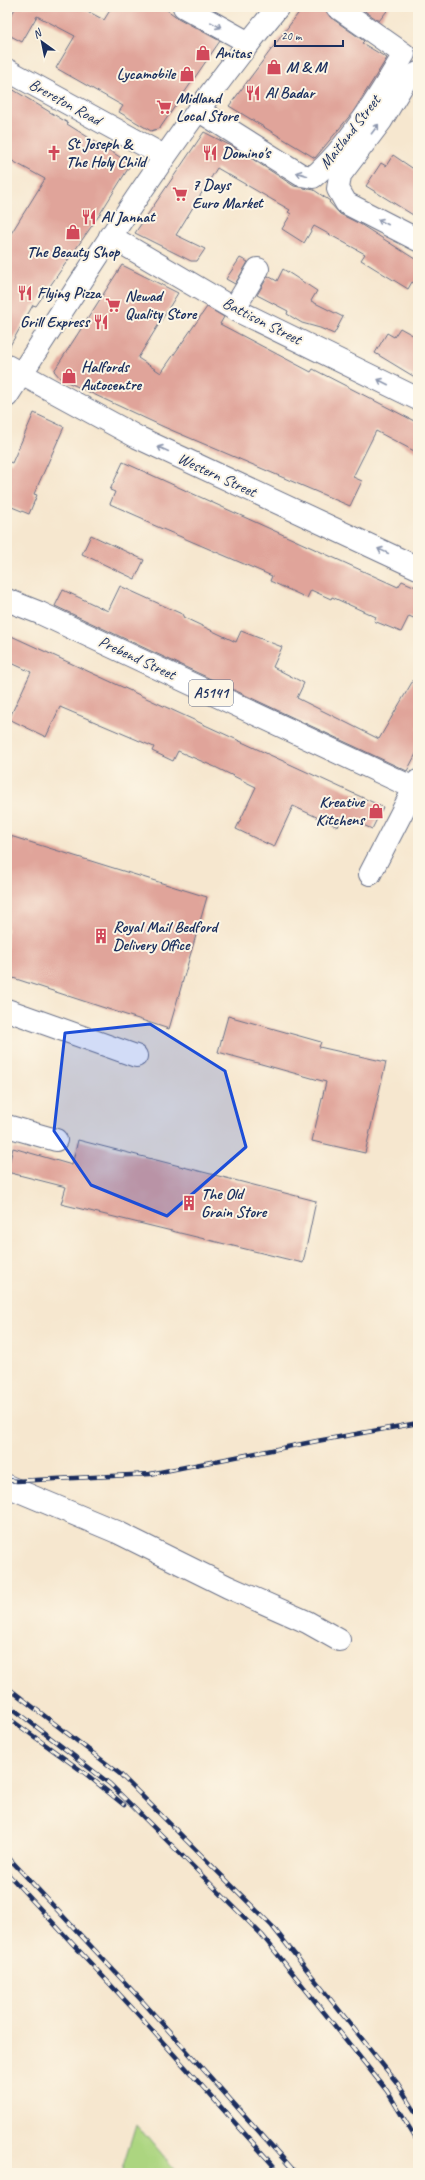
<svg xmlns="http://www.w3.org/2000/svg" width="425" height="2180" viewBox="0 0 425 2180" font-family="Caveat,sans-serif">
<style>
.green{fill:#acd580;stroke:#64826f}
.building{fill:#e0a49a}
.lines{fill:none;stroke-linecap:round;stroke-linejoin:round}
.minor-casing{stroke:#686f86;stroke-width:24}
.major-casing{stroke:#686f86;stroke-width:24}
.minor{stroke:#fff;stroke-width:22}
.major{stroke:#fff;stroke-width:22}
.rail-casing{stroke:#1b2f5e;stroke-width:4.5}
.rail{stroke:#fcf5e5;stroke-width:3;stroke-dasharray:9;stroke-linecap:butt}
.oneway{stroke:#8d97ae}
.marked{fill:#1d4ed8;fill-opacity:0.2;stroke:#1d4ed8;stroke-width:3;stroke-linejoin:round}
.labels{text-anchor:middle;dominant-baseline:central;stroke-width:4;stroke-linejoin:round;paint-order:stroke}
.shield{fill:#fcf5e5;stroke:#5e6a86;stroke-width:1}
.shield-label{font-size:15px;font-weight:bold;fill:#1b2f5e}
.poi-label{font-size:16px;font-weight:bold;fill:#1b2f5e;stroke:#fcf5e5;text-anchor:start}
.street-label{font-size:16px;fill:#1b2f5e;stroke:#fcf5e5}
</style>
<rect width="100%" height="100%" fill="#fcf5e5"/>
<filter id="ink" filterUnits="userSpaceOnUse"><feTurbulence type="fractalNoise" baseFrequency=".025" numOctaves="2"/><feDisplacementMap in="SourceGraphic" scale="8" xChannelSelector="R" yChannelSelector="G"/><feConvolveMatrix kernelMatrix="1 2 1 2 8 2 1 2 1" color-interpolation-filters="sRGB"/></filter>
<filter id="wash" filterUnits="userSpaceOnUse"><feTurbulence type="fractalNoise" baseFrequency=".012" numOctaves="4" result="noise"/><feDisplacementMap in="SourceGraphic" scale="16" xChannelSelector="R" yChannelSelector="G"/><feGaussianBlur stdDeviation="0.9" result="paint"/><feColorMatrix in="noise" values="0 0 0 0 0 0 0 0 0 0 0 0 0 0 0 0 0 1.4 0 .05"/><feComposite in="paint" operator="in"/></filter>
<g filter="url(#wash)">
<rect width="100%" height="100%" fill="#f6e7cf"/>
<path class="green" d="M136,2124L177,2173H121Z"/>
<g id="blocks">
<g class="building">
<path d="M16,7H80L104,20L112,7H163L178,18L220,41L160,128L151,131L119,112L123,106L56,68L75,36L37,16L22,42L7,34V22Z"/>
<path d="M303,7H325L330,17L364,41L362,43L387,58L353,112L315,158L229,106Z"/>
<path d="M359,7H390L379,21Z"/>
<path d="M7,86L68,123L67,124L131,164L98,217L36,306L33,305L7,351V240L45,179L7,158Z"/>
<path d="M204,132L237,149L294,186L314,190L330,201L329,202L340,214L360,224L418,261V285L412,282L408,289L361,260L365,254L314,226L304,243L282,229L291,214L288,212L290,210L217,168L176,235L205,249L197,261H191L135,233Z"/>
<path d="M393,155L418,172V218L366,186L381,163L386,166Z"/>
<path d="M240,258L248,262L235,284L226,279Z"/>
<path d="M122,265L178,293L138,358L161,373L207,307L224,317L220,324L311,372L313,369L418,423V453L376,431L353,477L362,481L350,506L164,427L61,379L54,371Z"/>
<path d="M283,269L317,291L311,301L343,317L334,334L320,328L302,323L287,314L288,311L257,295L268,276L277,281Z"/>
<path d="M400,328L418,338V379L375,353L387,333L394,337Z"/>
<path d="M34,413L64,427L34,494L37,495L29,514L7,505V461L12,463Z"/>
<path d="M123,462L398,587L402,581L418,588V620L409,616L401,632L374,621L376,617L332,597L331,599L311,590L307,598L270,581L272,576L144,521V519L110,504L115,492L110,490Z"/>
<path d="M91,535L144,560L135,579L82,554Z"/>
<path d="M120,586L184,615L183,617L236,642L241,631L282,647L273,667L304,683L297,698L379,739L418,672V750L407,771L55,606L63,590L108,611Z"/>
<path d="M7,634L383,807L372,829L343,816L338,827L293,806L274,847L236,829L256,787L215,767L178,751L173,761L152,751L154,747L60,707L46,737L9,719L31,672L7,661Z"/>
<path d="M7,835L207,897L169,1029L7,976Z"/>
<path d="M228,1016L321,1042L319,1047L386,1062L365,1153L312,1141L326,1082L218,1052Z"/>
<path d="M78,1140L316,1201L303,1263L61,1204L66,1187L7,1172L13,1148L72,1165Z"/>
</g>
</g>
</g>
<g filter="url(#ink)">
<use href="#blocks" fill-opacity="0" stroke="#686f86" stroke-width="1"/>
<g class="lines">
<g class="minor-casing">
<g id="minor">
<path d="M184,7L249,43"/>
<path d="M7,70L164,156"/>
<path d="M418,73L405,81L381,121L340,175L338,189L346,203L418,240"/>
<path d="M198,110L301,175L313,177C348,148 381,93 404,54L337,7"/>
<path d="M110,236L234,309L418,399"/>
<path d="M234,309L258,269"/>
<path d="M7,366L137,437L418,568"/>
<path d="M7,396C93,263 177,129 278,7"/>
<path d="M370,874L418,781"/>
<path d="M7,1010L136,1056"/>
<path d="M7,1126L56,1140"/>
<path d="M7,1486L117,1532L228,1587L307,1622L339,1640"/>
</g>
</g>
<g class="major-casing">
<path id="major" d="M7,600L40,613L418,790"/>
</g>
<use href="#minor" class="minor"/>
<use href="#major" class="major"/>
<g class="rail-casing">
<g id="rail">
<path d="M7,1480L17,1481L150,1474L317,1441L418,1423"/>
<path d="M7,1687L120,1774L272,1926L398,2084L418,2116"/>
<path d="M7,1704L110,1784L262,1935L387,2091L418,2142"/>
<path d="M7,1717L86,1774L124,1805"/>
<path d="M7,1856L143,2002L296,2173"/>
<path d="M7,1873L134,2010L280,2173"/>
</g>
</g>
<use href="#rail" class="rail"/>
</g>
<defs><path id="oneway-shaft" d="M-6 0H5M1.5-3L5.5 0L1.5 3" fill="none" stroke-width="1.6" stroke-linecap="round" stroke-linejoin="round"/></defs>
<g class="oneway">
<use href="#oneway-shaft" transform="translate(216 25) rotate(29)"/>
<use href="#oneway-shaft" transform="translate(375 129) rotate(-53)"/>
<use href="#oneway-shaft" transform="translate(302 174) rotate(-162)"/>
<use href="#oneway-shaft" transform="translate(383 222) rotate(-153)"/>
<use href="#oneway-shaft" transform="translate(383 382) rotate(-153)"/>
<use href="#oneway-shaft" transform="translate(163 449) rotate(-155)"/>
<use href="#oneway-shaft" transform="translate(383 551) rotate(-155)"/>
</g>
</g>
<path class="marked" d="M150,1024L225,1071L246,1147L167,1216L91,1185L54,1131L65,1033Z"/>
<defs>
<g id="shop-bare" transform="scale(1.2)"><path d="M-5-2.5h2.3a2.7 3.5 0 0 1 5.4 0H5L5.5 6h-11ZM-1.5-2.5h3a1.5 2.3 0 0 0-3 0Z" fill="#d1495b" stroke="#fcf5e5" stroke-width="2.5" paint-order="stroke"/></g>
<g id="restaurant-bare" transform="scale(1.2)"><path d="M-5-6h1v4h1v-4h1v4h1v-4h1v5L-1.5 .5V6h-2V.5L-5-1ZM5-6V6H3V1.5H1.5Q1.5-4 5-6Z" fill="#d1495b" stroke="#fcf5e5" stroke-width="2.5" paint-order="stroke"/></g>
<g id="supermarket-bare" transform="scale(1.2)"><path d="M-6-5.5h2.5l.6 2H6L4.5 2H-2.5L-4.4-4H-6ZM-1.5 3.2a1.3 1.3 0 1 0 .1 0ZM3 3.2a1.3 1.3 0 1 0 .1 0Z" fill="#d1495b" stroke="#fcf5e5" stroke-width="2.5" paint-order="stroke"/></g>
<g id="church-bare" transform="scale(1.2)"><path d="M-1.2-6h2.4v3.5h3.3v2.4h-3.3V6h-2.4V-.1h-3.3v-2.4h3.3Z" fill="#d1495b" stroke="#fcf5e5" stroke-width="2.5" paint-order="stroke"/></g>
<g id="building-bare" transform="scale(1.2)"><path d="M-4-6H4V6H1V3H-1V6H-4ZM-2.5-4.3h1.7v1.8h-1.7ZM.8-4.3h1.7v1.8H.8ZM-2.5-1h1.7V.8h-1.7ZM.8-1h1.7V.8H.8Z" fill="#d1495b" stroke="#fcf5e5" stroke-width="2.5" paint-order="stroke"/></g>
</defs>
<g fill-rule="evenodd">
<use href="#shop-bare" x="203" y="53"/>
<use href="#shop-bare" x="274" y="67"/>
<use href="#shop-bare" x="187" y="74"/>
<use href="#restaurant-bare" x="253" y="93"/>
<use href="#supermarket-bare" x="164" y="107"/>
<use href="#church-bare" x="54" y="153"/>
<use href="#restaurant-bare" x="210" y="153"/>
<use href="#supermarket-bare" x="180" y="194"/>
<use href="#restaurant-bare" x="89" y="217"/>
<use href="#shop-bare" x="73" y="232"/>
<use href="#restaurant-bare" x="25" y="293"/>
<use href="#supermarket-bare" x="113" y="305"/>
<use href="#restaurant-bare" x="101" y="322"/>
<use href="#shop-bare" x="69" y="376"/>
<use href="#shop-bare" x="376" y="811"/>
<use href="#building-bare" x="101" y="936"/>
<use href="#building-bare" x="189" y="1203"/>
</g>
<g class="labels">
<rect class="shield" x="189" y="680" width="44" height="26" rx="3"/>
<g class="shield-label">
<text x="211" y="693">A5141</text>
</g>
<g class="poi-label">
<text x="215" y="53">Anitas</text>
<text x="286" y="67">M &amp; M</text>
<text x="175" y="74" text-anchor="end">Lycamobile</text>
<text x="265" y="93">Al Badar</text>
<text x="176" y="98">Midland<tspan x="176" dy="18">Local Store</tspan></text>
<text x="66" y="144">St Joseph &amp;<tspan x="66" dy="18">The Holy Child</tspan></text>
<text x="222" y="153">Domino's</text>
<text x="192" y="185">7 Days<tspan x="192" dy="18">Euro Market</tspan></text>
<text x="101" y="217">Al Jannat</text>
<text x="73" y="252" text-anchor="middle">The Beauty Shop</text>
<text x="37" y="293">Flying Pizza</text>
<text x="125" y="296">Newad<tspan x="125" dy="18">Quality Store</tspan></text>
<text x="89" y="322" text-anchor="end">Grill Express</text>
<text x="81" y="367">Halfords<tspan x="81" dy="18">Autocentre</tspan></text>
<text x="364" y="802" text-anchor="end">Kreative<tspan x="364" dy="18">Kitchens</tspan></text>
<text x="113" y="927">Royal Mail Bedford<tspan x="113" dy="18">Delivery Office</tspan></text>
<text x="201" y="1194">The Old<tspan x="201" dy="18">Grain Store</tspan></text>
</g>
<g class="street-label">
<text transform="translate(65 102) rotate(29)">Brereton Road</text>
<text transform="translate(350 132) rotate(-52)">Maitland Street</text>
<text transform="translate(262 321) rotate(27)">Battison Street</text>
<text transform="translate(217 475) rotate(25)">Western Street</text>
<text transform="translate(137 658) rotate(25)">Prebend Street</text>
</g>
</g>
<rect width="425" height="2180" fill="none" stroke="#fcf5e5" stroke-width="24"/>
<g transform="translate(42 42) rotate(327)" stroke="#fcf5e5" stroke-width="3" paint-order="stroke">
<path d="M0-3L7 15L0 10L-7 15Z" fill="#1b2f5e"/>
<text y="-6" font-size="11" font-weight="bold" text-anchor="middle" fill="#1b2f5e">N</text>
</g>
<path d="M275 40v6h68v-6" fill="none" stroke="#1b2f5e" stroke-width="2"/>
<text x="281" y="40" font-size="12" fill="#1b2f5e" stroke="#fcf5e5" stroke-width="3" paint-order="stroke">20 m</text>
</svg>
